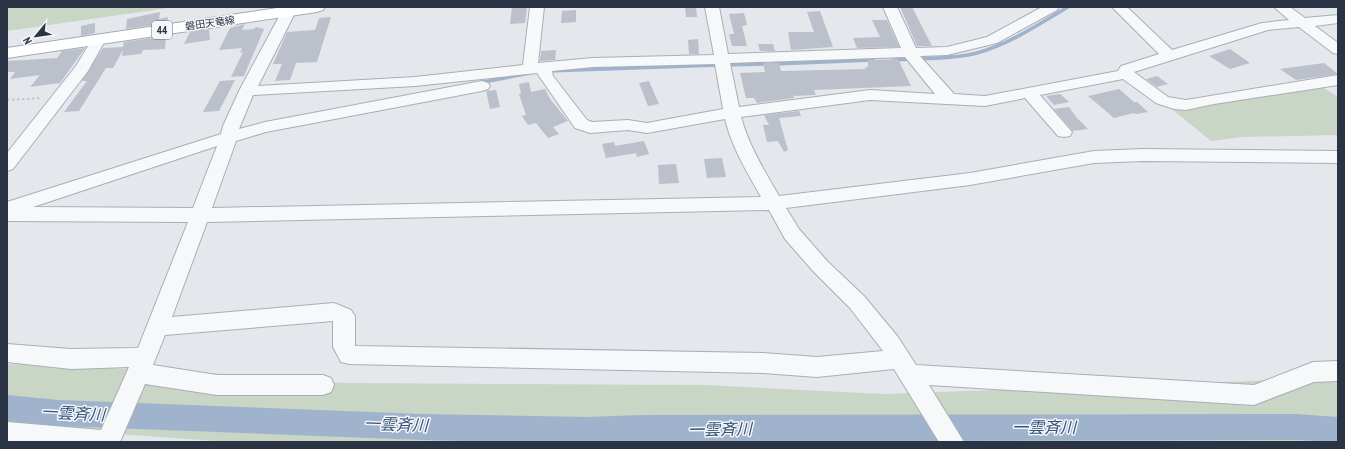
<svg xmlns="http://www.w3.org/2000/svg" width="1345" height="449" viewBox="0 0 1345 449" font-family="'PT Sans Narrow','Noto Sans JP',sans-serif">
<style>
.green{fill:#c9d6c5}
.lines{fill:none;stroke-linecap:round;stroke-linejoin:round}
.stream{stroke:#9fb4cc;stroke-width:3.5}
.river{fill:#9fb4cc;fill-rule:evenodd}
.building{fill:#bbc0ca}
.minor-casing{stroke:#a9aeb7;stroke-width:2}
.major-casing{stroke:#a3abb8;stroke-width:2}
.path{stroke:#c2c5cb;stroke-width:2;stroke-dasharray:2.5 2.5;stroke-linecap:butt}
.minor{fill:#f7f8fa;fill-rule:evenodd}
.major{fill:#fff;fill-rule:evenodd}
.labels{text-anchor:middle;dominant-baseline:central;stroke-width:3;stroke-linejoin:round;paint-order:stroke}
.far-street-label{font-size:10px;fill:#2b3445;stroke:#f4f6f9}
.shield{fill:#f4f6f9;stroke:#676e7b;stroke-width:1}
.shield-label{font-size:11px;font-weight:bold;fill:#2b3445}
.near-water-label{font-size:16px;font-style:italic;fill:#34527a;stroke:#f4f6f9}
</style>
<rect width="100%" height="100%" fill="#e4e7ec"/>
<g class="green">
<path d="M7,7H175L7,31Z"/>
<path d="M1322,87L1338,97V135L1241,137L1211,141L1173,110Z"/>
<path d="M7,364L196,372L345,383L704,385L883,394L1338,378V442H229L7,426Z"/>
</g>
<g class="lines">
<g class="stream">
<path d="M918,59C938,58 958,58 977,53C1010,44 1039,24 1068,7"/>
<path d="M894,60L911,59"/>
<path d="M774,64L873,60"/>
<path d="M726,65L767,64"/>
<path d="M548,71L719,65"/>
<path d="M479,83L530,73"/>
</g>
<path class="river" d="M7,395L59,400L422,414L588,417L642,415L1297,414L1338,417V442L1297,440L515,442L422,440L59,426L7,421Z"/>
</g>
<g class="building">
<path d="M512,7H527L525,23L510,24Z"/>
<path d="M685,7H696L697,17H686Z"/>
<path d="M900,7H912L932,46H917Z"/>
<path d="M576,10V22L561,23L562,11Z"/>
<path d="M820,11L833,47L791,50L788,32H814L807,12Z"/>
<path d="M160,12L159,19L168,17L167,23L126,29L127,19Z"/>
<path d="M744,13L747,25L742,26L747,46H732L729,34H734L729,14Z"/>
<path d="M331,17L317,62L296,63L290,80L275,81L282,64H273L287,32L315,30L319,18Z"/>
<path d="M872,20H887L899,47L857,48L853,38L880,37Z"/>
<path d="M95,23V33L81,36V26Z"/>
<path d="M245,24L242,30L254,29L256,27L264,29L244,76L231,77L243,52L240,53L242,48L219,50L230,28Z"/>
<path d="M209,29L210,40L184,44L190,32Z"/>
<path d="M166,36L165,49L143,50L141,54L122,56L123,50L113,68H106L79,111L64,112L87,81H82L103,48L123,47L124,42Z"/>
<path d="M698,39L699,54H689L688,40Z"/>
<path d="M758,44H773L775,51H760Z"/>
<path d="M85,48L60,83L30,87L40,75L10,79L15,72H7V61L57,58L62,51Z"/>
<path d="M1230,49L1250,63L1230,69L1209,56Z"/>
<path d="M556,50L555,60L540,61L541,51Z"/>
<path d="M898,59L911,86L814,90L816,95L793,96L794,98L757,103L754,98H746L740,73L765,72L763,63H779L781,71L866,69L865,67H868V60Z"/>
<path d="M1324,63L1338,74L1296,80L1280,69Z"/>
<path d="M1157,76L1168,84L1157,87L1146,79Z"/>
<path d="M235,80L219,111L203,112L220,81Z"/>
<path d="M649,81L659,104L648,106L639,83Z"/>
<path d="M529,82L531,92L545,89L550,99L568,121L553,127L559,134L548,138L536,123L528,125L522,116L526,115L519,94H521L519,84Z"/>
<path d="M1119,89L1134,102H1137L1148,112L1136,114L1134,113L1114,118L1088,96Z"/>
<path d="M496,90L500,107L490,109L486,91Z"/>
<path d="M1060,94L1069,102L1054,105L1046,96Z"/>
<path d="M1069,107L1076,117L1088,129L1073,131L1054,109Z"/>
<path d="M799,111L801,116L779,118L788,150L784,152L778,141L767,142L763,125H769L764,115Z"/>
<path d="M644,141L649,154L637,157L636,153L606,158L602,144L614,142L615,146Z"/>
<path d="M722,158L726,177L707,178L704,159Z"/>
<path d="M676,164L679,183L659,184L658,165Z"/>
</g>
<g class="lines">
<g class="minor-casing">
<g id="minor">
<path d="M290,7L296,11L258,86L415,77L523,65L530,7H544L538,63L593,58L714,55L705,7H719L728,54L901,48L883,7H897L916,48L947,47L987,37L1042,7H1059L1057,10L997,43L947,55L920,56L954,94L985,96L1118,71L1121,66L1159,54L1112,7H1127L1172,50L1262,23L1289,20L1274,7H1290L1305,18L1338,15V23L1315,26L1338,43V54L1333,53L1299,27L1268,30L1134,72L1168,97L1186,100L1338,75V85L1214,104L1186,110L1174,109L1156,103L1123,79L1040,95L1072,132L1070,136L1064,137L1058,136L1025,98L985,106L870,100L741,117C749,146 764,170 779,196L970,173L1094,151L1143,149L1338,151V163L1143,161L1094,163L970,185L786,208L799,229L827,261L864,296L898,337L916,365L1254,385L1313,362L1338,361V381L1314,382L1254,405L929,385L964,442H939L894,369L817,377L763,373L349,364L341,362L333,347V321L165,335L153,365L217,375H323L331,378L334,385L331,392L323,395H217L145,384L120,442H7V422L101,430L129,367L71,369L7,362V344L71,349L138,348L188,222L7,221V202L221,134L223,126L239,91L282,11L284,8ZM905,57L935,94L870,90L739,107L730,63ZM715,64L723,109L647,123L628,120L592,122L587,120L553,76L552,71L593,67ZM537,73L575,128L590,133L628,130L647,133L725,119C732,148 747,172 761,197L212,208L236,141L266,132L482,91L488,89L490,86L488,83L482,81L265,122L239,129L253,95L415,86ZM217,146L193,208L33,207ZM769,210L785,239L813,271L850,308L883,351L817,357L763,353L355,346V316L351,310L334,303L172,317L207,222Z"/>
<path d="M99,35L104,36L106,39L88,71L13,169L7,171V153L76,66L94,36Z"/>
</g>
</g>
<g class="major-casing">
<path id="major" d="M284,7H325L323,10L317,12L7,58V48Z"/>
</g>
<path class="path" d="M7,100L42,98"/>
<use href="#minor" class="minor"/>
<use href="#major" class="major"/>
</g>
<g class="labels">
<g class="far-street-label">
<text transform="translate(210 23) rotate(-8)">磐田天竜線</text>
</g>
<rect class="shield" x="152" y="21" width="20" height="18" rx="3"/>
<g class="shield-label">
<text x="162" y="30">44</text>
</g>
<g class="near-water-label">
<text transform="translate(73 413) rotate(3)">一雲斉川</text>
<text transform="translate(396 424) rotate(2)">一雲斉川</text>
<text x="1044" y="427">一雲斉川</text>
<text transform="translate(720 429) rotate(-1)">一雲斉川</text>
</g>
</g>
<rect width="1345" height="449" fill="none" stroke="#2b3445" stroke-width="16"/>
<g transform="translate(36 36) rotate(241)" stroke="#f4f6f9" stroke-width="3" paint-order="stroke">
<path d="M0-3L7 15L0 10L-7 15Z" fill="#2b3445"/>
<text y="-6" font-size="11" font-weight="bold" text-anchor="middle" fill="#2b3445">N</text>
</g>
</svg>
